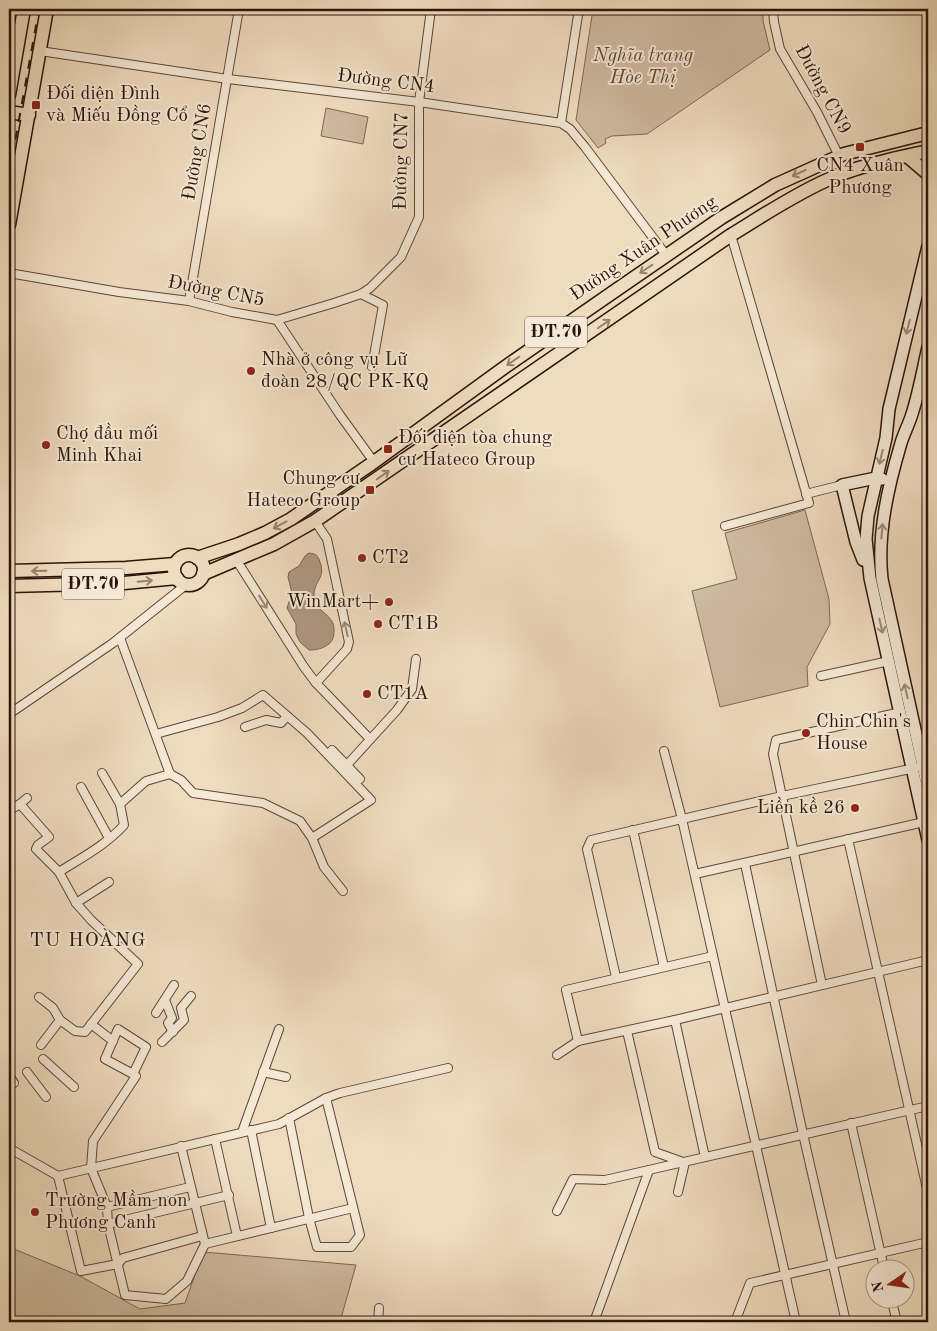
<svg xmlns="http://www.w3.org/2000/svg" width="937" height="1331" viewBox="0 0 937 1331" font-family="'Old Standard TT',serif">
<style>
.green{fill:#cebaa0;stroke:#7d6755}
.water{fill:#ad9881;stroke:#796351}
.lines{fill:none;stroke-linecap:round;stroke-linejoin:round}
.minor-casing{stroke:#5d4637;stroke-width:10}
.secondary-casing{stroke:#2c140a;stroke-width:14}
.primary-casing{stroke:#2c140a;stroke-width:15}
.trunk-casing{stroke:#2c140a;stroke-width:15}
.minor{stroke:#f5e8d5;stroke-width:8}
.secondary{stroke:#f5e8d5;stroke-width:11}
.primary{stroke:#efdcbf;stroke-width:12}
.trunk{stroke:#efdcbf;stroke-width:12}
.rail{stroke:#2c140a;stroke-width:2;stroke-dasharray:9 9;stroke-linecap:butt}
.oneway{stroke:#97826e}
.oneway2{stroke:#9b897a}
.poi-dot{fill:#8f2418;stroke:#f5e8d5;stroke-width:2}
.labels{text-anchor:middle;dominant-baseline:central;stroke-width:4;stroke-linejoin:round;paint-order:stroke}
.shield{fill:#f5e8d5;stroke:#685447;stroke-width:1}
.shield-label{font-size:18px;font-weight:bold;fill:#2c140a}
.park-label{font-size:19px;font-style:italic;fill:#5d4637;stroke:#f5e8d5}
.street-label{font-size:19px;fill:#2c140a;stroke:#f5e8d5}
.poi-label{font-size:19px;fill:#2c140a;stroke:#f5e8d5;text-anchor:start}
.neighbourhood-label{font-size:20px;letter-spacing:1px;fill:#2c140a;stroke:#f5e8d5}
</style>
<rect width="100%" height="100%" fill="#efdcbf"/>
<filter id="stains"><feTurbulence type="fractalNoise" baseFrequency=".004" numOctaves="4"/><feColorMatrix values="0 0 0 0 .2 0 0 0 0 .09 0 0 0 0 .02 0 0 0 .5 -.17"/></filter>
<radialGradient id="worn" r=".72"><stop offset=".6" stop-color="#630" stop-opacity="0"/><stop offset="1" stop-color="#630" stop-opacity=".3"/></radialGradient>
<g class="green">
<path d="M593,9H763V21L770,50L647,134L612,136L605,139L606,143L598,148L576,120Z"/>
<path d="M326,108L368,117L363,144L321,136Z"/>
<path d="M805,510L829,599L830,624L807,667L808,686L720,707L692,591L737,579L725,533Z"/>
<path d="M9,1247L80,1276L140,1309L185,1303L203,1252L356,1265L340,1322H9Z"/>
</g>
<path class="water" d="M309,553C316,554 318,555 320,562C326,578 314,581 314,595C314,609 325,611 331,620C334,623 334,628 334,632C334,646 320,650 309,650L300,642L296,634V624L287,608L292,593L288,577L289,572L299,566L305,556Z"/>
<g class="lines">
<g class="minor-casing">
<g id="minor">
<path d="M773,9L774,22L780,49L817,112L839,156"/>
<path d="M40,51L228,79L419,102L561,123L570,129L585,147L666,255"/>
<path d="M561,123L579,9"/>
<path d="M9,273L119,292L189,301L232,312L277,320L334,303L361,294L370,288L401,257L419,217V102L431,9"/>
<path d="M361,294L383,305L372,367"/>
<path d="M189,301L239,9"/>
<path d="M277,320L340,415L374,462"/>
<path d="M806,494L842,485"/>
<path d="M315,521L327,539L349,642L347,649L316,683"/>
<path d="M725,526L809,503L731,235"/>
<path d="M237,561L304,667L316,683L370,739"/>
<path d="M120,638L170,774"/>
<path d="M821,676L889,661"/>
<path d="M9,714L113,643L187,584"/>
<path d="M245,727L266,720L281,723L287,716"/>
<path d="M156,734L218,717L242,708L263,695L307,733L371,800L312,838L300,821L263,803L193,793L181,780L170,774"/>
<path d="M332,750L360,779"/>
<path d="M664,751L682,819L796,1322"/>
<path d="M346,766L397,710L412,689L416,659"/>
<path d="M102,773L120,804"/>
<path d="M81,787L109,838"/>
<path d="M27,798L20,804L49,837L38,845L36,849L59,872L76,903L91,920L138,964L85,1032L75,1031L60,1020"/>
<path d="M10,810L20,804"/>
<path d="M633,830L664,967"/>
<path d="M312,838L324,867L343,891"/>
<path d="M848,839L928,1193"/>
<path d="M745,864L803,1134L846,1322"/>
<path d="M59,872C81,858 106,845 124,825L120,804L146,781L170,774"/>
<path d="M695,874L924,822"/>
<path d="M76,903L109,882"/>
<path d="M616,977L587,849L591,840L782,796L915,768"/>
<path d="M822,985L773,754L776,740L901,712"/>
<path d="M39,997L53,1008L60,1020"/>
<path d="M165,1000L172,1018L168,1023L173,1032"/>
<path d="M156,1013L174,985"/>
<path d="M675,1020L705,1157"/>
<path d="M91,1024L113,1041"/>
<path d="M627,1031L655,1152L683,1162"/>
<path d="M578,1041L566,990L713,956"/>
<path d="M162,1042L184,1020L181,1008L191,996"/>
<path d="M41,1045L60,1020"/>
<path d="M557,1055L578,1041L675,1020L928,960"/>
<path d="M43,1059L74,1087"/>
<path d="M27,1072L46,1097"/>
<path d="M263,1072L286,1077"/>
<path d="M133,1074L105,1059L118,1029L146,1047L133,1074L136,1076L93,1141L91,1168L107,1207L108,1224L125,1295L166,1299L187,1281L205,1244L181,1146"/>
<path d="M9,1075L14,1083"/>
<path d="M289,1118L309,1218L317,1247H351L360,1235L326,1098"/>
<path d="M851,1123L884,1268"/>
<path d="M251,1130L271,1228"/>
<path d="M242,1132L279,1029"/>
<path d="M215,1139L237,1236"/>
<path d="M9,1148L58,1176"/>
<path d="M58,1176L279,1124L326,1098L340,1093L448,1068"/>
<path d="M58,1176L81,1271L118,1264L123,1258L202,1236"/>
<path d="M678,1192L685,1162"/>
<path d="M107,1207L190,1187"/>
<path d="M557,1211L573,1179L605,1180L928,1106"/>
<path d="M108,1224L229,1195"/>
<path d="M205,1244L353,1208"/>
<path d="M891,1298L897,1322"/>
<path d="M378,1322L379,1308"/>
<path d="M594,1322L649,1170"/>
<path d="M735,1322L750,1283L928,1242"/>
</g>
</g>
<g class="secondary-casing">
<g id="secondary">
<path d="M928,246L889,409L886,438L868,516L866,539L870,578L928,840"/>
<path d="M928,347C923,369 919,392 912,414C909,424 904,433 901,443C888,487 877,534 882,579L928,789"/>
<path d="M863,560L856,542L842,485L876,478L882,479"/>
</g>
</g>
<g class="primary-casing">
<g id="primary">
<path d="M907,156L928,174"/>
<circle cx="189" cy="570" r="15"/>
<path d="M197,558L239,544L265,533L291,519L374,462L505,367L622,286L721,218L775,185L844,154L928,133"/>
<path d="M9,571L126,568L175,564"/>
<path d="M203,574L274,544L315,521L731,235C762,216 792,196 825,181C857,166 893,159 928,151"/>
<path d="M9,586L124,583L177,578"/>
</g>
</g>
<g class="trunk-casing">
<g id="trunk">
<path d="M9,95L24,9"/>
<path d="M9,112L29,115"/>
<path d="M9,225L47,9"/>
</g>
</g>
<use href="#minor" class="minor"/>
<use href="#secondary" class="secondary"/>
<use href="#primary" class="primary"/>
<use href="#trunk" class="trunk"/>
<path class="rail" d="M9,175L39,9"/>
</g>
<defs><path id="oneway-shaft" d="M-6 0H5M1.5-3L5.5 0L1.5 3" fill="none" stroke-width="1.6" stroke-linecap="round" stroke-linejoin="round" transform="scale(1.25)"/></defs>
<g class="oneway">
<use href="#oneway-shaft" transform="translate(799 173) rotate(155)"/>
<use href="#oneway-shaft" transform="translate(646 269) rotate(146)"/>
<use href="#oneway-shaft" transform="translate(604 324) rotate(-35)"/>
<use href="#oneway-shaft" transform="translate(513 361) rotate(145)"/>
<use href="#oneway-shaft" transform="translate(383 475) rotate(-35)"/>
<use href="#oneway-shaft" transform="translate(280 525) rotate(152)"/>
<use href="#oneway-shaft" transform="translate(39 571) rotate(179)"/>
<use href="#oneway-shaft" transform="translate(145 581) rotate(-5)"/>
</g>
<g class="oneway2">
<use href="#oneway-shaft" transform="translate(908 327) rotate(104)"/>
<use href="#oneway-shaft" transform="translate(881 457) rotate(104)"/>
<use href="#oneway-shaft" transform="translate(882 531) rotate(-85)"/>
<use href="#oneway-shaft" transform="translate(263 602) rotate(58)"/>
<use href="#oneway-shaft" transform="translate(881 626) rotate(77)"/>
<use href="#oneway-shaft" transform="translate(346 629) rotate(-103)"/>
<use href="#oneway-shaft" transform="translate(906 691) rotate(-103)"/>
</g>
<g class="poi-dot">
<rect x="31" y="100" width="10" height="10" rx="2.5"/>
<rect x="855" y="142" width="10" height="10" rx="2.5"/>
<circle cx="251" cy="371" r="5"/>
<circle cx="46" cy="445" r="5"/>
<rect x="383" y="444" width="10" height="10" rx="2.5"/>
<rect x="365" y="485" width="10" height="10" rx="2.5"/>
<circle cx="362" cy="558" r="5"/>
<circle cx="389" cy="602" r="5"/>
<circle cx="378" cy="624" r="5"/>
<circle cx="367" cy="694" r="5"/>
<circle cx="806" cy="733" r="5"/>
<circle cx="855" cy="808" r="5"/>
<circle cx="35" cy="1212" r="5"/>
</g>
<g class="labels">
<g class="shield">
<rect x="525" y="316.5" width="62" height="31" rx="4"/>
<rect x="62" y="568.5" width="62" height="31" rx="4"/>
</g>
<g class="shield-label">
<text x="556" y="332">ĐT.70</text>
<text x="93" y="584">ĐT.70</text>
</g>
<g class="park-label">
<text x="643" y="56">Nghĩa trang<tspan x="643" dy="22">Hòe Thị</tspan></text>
</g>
<g class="street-label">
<text transform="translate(386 82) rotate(7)">Đường CN4</text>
<text transform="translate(822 90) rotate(62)">Đường CN9</text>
<text transform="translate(198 152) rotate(-80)">Đường CN6</text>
<text transform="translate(402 161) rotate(-89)">Đường CN7</text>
<text transform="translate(644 249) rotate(-34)">Đường Xuân Phương</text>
<text transform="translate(216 292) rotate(11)">Đường CN5</text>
</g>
<g class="poi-label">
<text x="46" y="94">Đối diện Đình<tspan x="46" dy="22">và Miếu Đồng Cổ</tspan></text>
<text x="860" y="166" text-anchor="middle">CN4 Xuân<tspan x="860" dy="22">Phương</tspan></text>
<text x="261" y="360">Nhà ở công vụ Lữ<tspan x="261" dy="22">đoàn 28/QC PK-KQ</tspan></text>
<text x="56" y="434">Chợ đầu mối<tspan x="56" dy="22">Minh Khai</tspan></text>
<text x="398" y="438">Đối diện tòa chung<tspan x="398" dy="22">cư Hateco Group</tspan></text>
<text x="360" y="479" text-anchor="end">Chung cư<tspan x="360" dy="22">Hateco Group</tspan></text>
<text x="372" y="558">CT2</text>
<text x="379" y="602" text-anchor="end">WinMart+</text>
<text x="388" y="624">CT1B</text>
<text x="377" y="694">CT1A</text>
<text x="816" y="722">Chin Chin's<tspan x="816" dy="22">House</tspan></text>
<text x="845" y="808" text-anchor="end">Liền kề 26</text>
<text x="45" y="1201">Trường Mầm non<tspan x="45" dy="22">Phương Canh</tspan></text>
</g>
<g class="neighbourhood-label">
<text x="88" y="941">TU HOÀNG</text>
</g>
</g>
<rect width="937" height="1331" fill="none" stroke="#efdcbf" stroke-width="30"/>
<rect x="10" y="10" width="917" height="1311" fill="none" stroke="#2c140a" stroke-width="2.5"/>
<rect x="15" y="15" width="907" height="1301" fill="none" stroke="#2c140a"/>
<g transform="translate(890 1284) rotate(257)"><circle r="24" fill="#f5e8d5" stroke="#a59384"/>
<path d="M0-4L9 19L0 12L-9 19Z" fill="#8f2418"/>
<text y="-8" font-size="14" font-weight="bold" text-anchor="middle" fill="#2c140a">N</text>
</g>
<rect width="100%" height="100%" filter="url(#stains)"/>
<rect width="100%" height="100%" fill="url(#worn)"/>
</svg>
